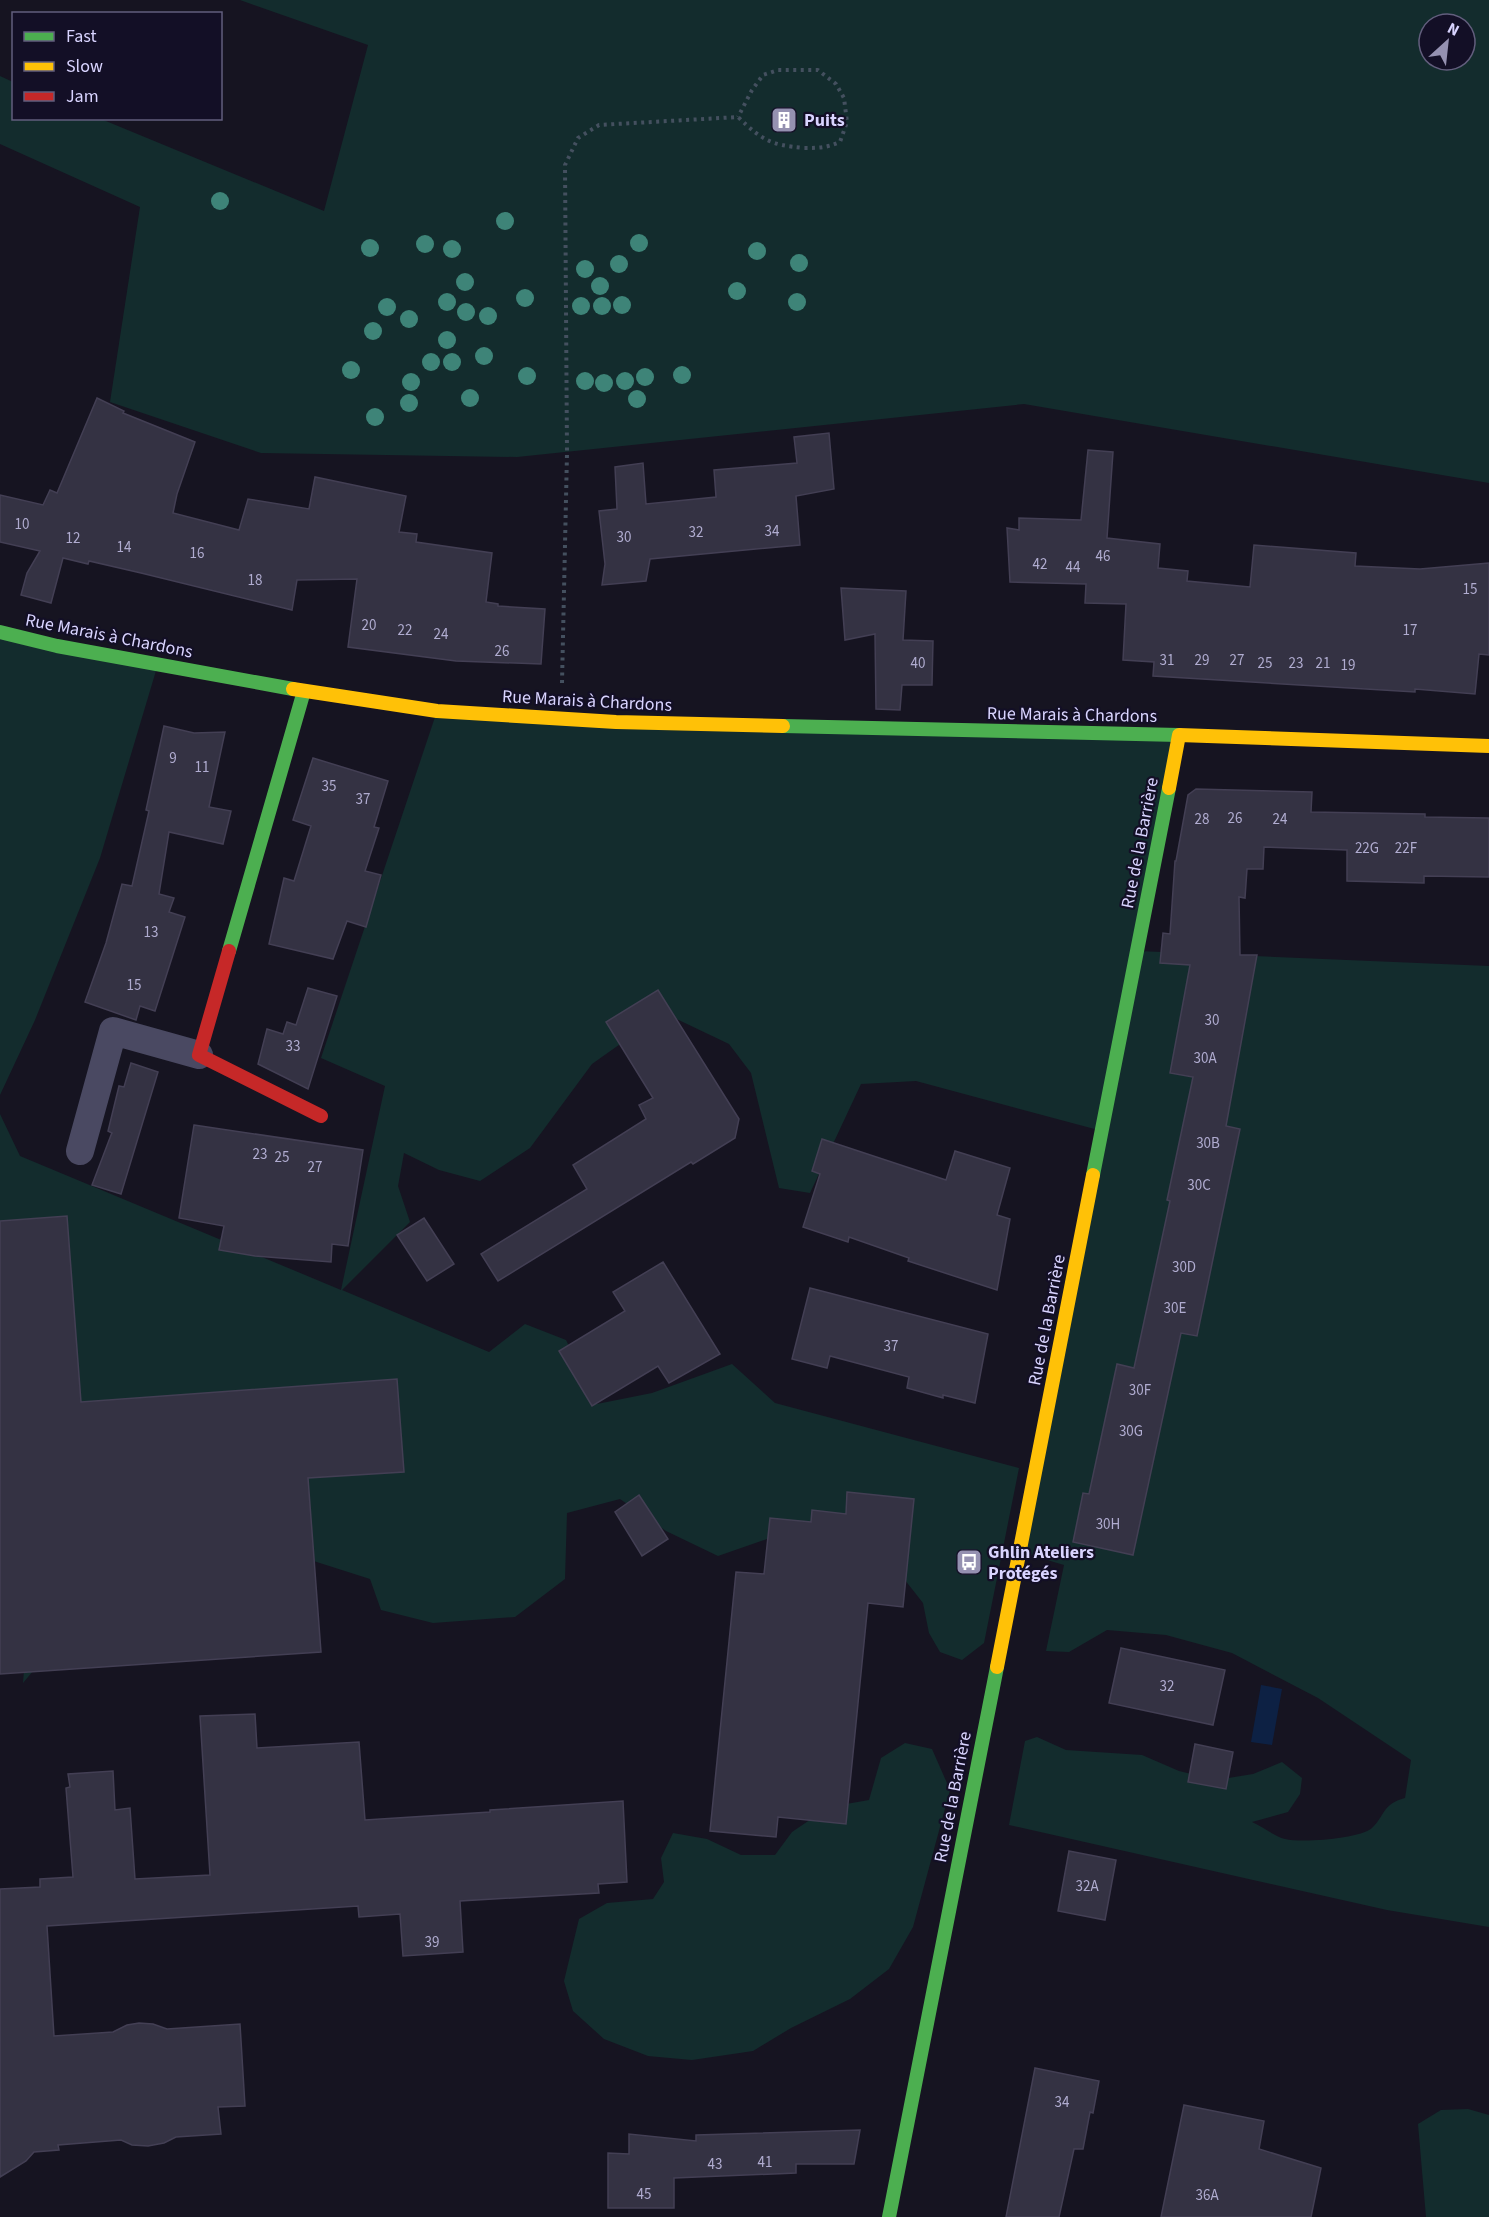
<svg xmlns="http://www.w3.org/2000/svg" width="1489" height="2217" viewBox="0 0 1489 2217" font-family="'Source Sans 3',sans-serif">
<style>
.green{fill:#132c2d;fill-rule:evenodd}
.water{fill:#0d2144}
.building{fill:#343243;stroke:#433f54;stroke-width:1.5}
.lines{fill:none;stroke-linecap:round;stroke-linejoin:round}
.path{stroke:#44505f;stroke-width:4;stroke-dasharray:3 4.5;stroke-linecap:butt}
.street{stroke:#4a4962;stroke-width:28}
.fast{stroke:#4caf50;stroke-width:14}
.slow{stroke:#ffc107;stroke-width:14}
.jam{stroke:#c62828;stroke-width:14}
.tree{fill:#3e8478}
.labels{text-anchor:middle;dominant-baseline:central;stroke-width:4.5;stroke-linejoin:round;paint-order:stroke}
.number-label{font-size:15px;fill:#b0acd0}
.poi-label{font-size:18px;font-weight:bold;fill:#d9d4ff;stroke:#130f26;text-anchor:start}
.street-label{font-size:18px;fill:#d9d4ff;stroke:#130f26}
</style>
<rect width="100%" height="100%" fill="#161421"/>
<g class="green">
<path d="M240,0H1489V483L1024,404L517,457L261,453L110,402L140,207L0,144V76L13,82L14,118L101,119L324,211L368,45ZM1429,24H1465V60H1429Z"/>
<path d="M0,632L158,664L100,858L35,1020L0,1095Z"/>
<path d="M437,711L1179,735L1138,951L1489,966V1927L1387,1910L1009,1825L1025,1741L1037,1737L1066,1750L1142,1755L1179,1771L1216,1780L1253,1774L1282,1762L1302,1778L1300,1794L1288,1812L1252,1822C1263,1827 1274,1836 1285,1839C1302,1843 1359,1839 1372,1828C1385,1816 1382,1804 1405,1798L1411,1760L1318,1698L1232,1653L1166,1635L1107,1630L1069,1652L1046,1651L1064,1565L1020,1552L1102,1131L916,1081L861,1084L810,1193L779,1188L751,1073L729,1044L664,1013L592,1064L530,1148L480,1181L439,1170L404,1153L398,1186L410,1222L342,1290L489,1352L525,1324L566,1340L597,1404L652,1393L732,1364L775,1403L1019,1468L984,1643L962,1660L940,1652L929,1633L923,1603L901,1575L839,1514L718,1556L666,1531L620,1499L567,1513L565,1579L515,1617L433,1623L381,1610L370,1579L301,1557L138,1546L23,1683L46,1390L0,1382V1114L20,1156L341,1290L385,1086L321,1058Z"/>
<path d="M905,1743L932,1749L950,1790L913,1927L889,1969L850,1999L791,2028L753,2051L692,2060L648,2056L604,2039L573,2011L564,1981L579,1919L607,1903L653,1899L664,1882L661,1858L673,1833L707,1839L741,1855H775L792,1832L829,1807L869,1800L881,1758Z"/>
<path d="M1468,2109L1489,2115V2217H1426L1418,2124L1441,2110Z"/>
</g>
<path class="water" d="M1261,1685L1282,1689L1272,1745L1251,1742Z"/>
<g class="building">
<path d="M97,398L124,411L123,413L195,442L177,494L173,513L239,530L248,499L309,509L315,477L406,496L399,532L417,534L416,542L492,553L486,602L498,604V606L545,609L541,664L456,661L348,647L357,579L297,580L292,610L141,573L89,561L88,564L63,558L51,603L21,595L27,573L40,551L0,542V495L43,505L50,490L57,493Z"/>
<path d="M829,433L834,489L796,496L800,545L650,559L646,581L602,585L605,564L599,511L617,509L615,467L643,463L646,504L716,497L714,470L797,463L794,437Z"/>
<path d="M1088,450L1113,452L1107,538L1160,544L1158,568L1188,571L1187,581L1250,587L1254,545L1356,553L1355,566L1420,569L1489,563V655L1479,654L1475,694L1415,689V692L1153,676L1154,662L1123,660L1126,604L1085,603L1086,584L1010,582L1007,528L1019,530V518L1081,520Z"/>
<path d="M841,588L906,591L903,640L933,641L932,685H902L900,710L876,709L875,634L845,640Z"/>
<path d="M164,726L194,733L225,732L209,807L231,811L223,844L169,832L159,894L174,898L169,912L185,917L155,1011L140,1006L136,1020L85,1002L106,943L122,884L132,886L149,811L146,810Z"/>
<path d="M313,758L388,781L374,827L379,828L365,871L381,875L366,927L347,921L333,959L269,944L284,878L294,881L311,826L293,820Z"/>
<path d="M1196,789L1312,792L1311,812L1425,814V817L1489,818V877L1424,876V883L1347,881V850L1264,847L1263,869H1247L1245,898L1239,897L1240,955H1257L1226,1126L1240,1129L1197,1336L1181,1333L1133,1555L1073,1542L1083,1493L1089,1494L1117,1364L1134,1368L1170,1201L1167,1200L1193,1077L1170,1073L1190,965L1160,963L1163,933L1170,934L1175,861H1176L1188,795Z"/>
<path d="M308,988L337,996L308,1089L258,1064L267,1029L283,1034L287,1022L296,1025Z"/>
<path d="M658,990L739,1119L735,1138L693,1164L691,1162L498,1281L481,1254L587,1189L573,1165L646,1119L639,1105L653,1098L606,1022Z"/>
<path d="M131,1063L158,1072L121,1194L92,1185L111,1135L112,1133L108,1131L119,1086L124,1087Z"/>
<path d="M194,1125L363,1150L348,1246L332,1244L331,1262L255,1256L219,1250L224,1226L179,1218Z"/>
<path d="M822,1139L946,1180L955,1151L1010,1168L997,1215L1010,1219L997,1290L908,1261L909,1258L849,1237L848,1242L803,1227L820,1174L812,1171Z"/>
<path d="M67,1216L81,1402L397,1379L404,1472L308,1478L321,1652L0,1674V1221Z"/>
<path d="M424,1218L454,1264L427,1281L397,1235Z"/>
<path d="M663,1262L720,1354L669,1383L658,1366L592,1406L559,1351L625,1311L613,1292Z"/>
<path d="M810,1288L988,1334L975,1403L943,1395V1398L907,1388L909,1377L830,1356L827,1368L792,1359Z"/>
<path d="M847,1492L914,1499L903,1607L868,1603L846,1824L778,1817L776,1837L710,1831L736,1572L764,1574L770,1518L811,1522L812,1510L846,1514Z"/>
<path d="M639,1495L668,1539L642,1556L615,1512Z"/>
<path d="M1121,1648L1225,1670L1213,1725L1109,1703Z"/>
<path d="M255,1714L257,1748L359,1742L365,1820L490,1812V1810L623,1801L627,1882L598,1884L599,1893L460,1901L463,1952L403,1956L400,1914L359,1917L358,1906L47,1926L54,2036L113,2032L127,2025L139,2023L153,2024L167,2029L240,2024L245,2106L218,2107L221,2134L176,2137L164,2143L148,2146L132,2145L121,2140L58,2145L59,2150L34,2152L26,2161L0,2177V1889L40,1887V1879L73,1877L66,1788L70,1787L68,1774L113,1771L115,1810L130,1808L135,1879L210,1875L200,1716Z"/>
<path d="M1195,1744L1233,1752L1226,1789L1188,1782Z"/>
<path d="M1069,1851L1116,1860L1105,1920L1058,1911Z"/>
<path d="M1035,2068L1099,2081L1093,2113L1090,2112L1083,2149H1074L1059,2217H1006Z"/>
<path d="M1184,2105L1264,2121L1259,2149L1321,2168L1311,2217H1161Z"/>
<path d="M860,2130L854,2164H796V2173L674,2178V2208H608V2153L629,2154V2134L696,2141V2135Z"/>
</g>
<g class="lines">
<path class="path" d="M562,683L567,453L565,165L578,138L599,125L738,117C762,140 770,145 804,148C818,148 826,148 840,142L847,122L844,98L836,84L818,70H778L763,75L752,90L738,117"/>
<path class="street" d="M80,1151L113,1031L199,1055"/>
<g class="fast">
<path d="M0,632L57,646L293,689"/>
<path d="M783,726L1179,735"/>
<path d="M229,951L304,691"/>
<path d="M1093,1175L1169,788"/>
<path d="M889,2217L997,1667"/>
</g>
<g class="slow">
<path d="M293,689L437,711L616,722L783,726"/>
<path d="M1169,788L1179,735L1489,746"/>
<path d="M997,1667L1093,1175"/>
</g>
<path class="jam" d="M229,951L199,1055L321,1116"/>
</g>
<g class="tree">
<circle cx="220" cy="201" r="9"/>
<circle cx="505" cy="221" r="9"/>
<circle cx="639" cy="243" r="9"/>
<circle cx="425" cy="244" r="9"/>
<circle cx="370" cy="248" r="9"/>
<circle cx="452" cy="249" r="9"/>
<circle cx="757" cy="251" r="9"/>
<circle cx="799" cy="263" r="9"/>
<circle cx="619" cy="264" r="9"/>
<circle cx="585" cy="269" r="9"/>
<circle cx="465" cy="282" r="9"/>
<circle cx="600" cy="286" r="9"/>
<circle cx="737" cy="291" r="9"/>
<circle cx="525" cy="298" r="9"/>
<circle cx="447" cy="302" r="9"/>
<circle cx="797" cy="302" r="9"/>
<circle cx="622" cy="305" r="9"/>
<circle cx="581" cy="306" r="9"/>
<circle cx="602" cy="306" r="9"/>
<circle cx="387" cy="307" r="9"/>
<circle cx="466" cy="312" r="9"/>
<circle cx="488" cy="316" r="9"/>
<circle cx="409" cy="319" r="9"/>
<circle cx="373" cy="331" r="9"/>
<circle cx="447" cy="340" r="9"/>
<circle cx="484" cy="356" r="9"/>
<circle cx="431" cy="362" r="9"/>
<circle cx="452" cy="362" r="9"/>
<circle cx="351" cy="370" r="9"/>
<circle cx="682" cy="375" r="9"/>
<circle cx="527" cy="376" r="9"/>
<circle cx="645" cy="377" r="9"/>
<circle cx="585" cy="381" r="9"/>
<circle cx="625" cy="381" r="9"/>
<circle cx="411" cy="382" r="9"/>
<circle cx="604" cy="383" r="9"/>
<circle cx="470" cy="398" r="9"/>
<circle cx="637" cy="399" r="9"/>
<circle cx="409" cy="403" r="9"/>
<circle cx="375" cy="417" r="9"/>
</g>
<defs>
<g id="building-square" transform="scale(1.35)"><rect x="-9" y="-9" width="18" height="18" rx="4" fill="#9591b1" stroke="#130f26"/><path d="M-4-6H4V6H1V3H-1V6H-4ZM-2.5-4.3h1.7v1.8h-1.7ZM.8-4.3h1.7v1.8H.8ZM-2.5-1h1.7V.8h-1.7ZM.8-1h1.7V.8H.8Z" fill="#fff"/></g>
<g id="bus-square" transform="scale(1.35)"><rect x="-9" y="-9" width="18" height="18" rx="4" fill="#9591b1" stroke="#130f26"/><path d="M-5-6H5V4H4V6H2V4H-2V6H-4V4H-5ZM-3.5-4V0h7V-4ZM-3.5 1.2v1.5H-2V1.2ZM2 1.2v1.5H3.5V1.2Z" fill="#fff"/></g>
</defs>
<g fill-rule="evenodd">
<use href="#building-square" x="784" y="120"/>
<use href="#bus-square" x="969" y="1562"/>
</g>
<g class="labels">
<g class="number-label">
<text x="22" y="524">10</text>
<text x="772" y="531">34</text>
<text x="696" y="532">32</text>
<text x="624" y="537">30</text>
<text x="73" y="538">12</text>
<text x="124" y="547">14</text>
<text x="197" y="553">16</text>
<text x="1103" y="556">46</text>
<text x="1040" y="564">42</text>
<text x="1073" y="567">44</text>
<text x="255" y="580">18</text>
<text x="1470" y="589">15</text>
<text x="369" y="625">20</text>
<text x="405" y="630">22</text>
<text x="1410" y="630">17</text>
<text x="441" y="634">24</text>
<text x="502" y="651">26</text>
<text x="1167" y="660">31</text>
<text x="1202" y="660">29</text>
<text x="1237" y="660">27</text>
<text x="918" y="663">40</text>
<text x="1265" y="663">25</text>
<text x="1296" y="663">23</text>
<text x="1323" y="663">21</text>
<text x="1348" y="665">19</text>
<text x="173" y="758">9</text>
<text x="202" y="767">11</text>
<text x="329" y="786">35</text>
<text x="363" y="799">37</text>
<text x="1235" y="818">26</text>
<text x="1202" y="819">28</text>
<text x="1280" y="819">24</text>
<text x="1367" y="848">22G</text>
<text x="1406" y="848">22F</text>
<text x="151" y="932">13</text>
<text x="134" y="985">15</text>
<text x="1212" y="1020">30</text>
<text x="293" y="1046">33</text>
<text x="1205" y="1058">30A</text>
<text x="1208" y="1143">30B</text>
<text x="260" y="1154">23</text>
<text x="282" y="1157">25</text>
<text x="315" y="1167">27</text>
<text x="1199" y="1185">30C</text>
<text x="1184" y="1267">30D</text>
<text x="1175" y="1308">30E</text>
<text x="891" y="1346">37</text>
<text x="1140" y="1390">30F</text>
<text x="1131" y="1431">30G</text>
<text x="1108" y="1524">30H</text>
<text x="1167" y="1686">32</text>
<text x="1087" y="1886">32A</text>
<text x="432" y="1942">39</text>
<text x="1062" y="2102">34</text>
<text x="765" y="2162">41</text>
<text x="715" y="2164">43</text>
<text x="644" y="2194">45</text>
<text x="1207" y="2195">36A</text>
</g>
<g class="poi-label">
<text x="804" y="120">Puits</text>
<text x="988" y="1552">Ghlin Ateliers<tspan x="988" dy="21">Protégés</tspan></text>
</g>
<g class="street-label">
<text transform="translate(109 636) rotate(11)">Rue Marais à Chardons</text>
<text transform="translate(587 701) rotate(3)">Rue Marais à Chardons</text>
<text transform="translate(1072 715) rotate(1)">Rue Marais à Chardons</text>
<text transform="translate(1140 843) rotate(-79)">Rue de la Barrière</text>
<text transform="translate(1047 1320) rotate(-79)">Rue de la Barrière</text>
<text transform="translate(953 1797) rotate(-79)">Rue de la Barrière</text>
</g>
</g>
<rect x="12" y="12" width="210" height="108" fill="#130f26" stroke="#625e7d" stroke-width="1.5"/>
<rect x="24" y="32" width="30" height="9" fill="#4caf50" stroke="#625e7d" stroke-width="1.5"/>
<text x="66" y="42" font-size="18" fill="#d9d4ff">Fast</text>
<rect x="24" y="62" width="30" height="9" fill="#ffc107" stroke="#625e7d" stroke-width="1.5"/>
<text x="66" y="72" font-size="18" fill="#d9d4ff">Slow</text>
<rect x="24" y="92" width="30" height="9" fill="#c62828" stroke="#625e7d" stroke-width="1.5"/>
<text x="66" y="102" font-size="18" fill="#d9d4ff">Jam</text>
<g transform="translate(1447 42) rotate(27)"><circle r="28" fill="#130f26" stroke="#625e7d" stroke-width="1.5"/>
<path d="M0-4.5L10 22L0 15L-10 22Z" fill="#9591b1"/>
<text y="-9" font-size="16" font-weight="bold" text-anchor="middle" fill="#d9d4ff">N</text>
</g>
</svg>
